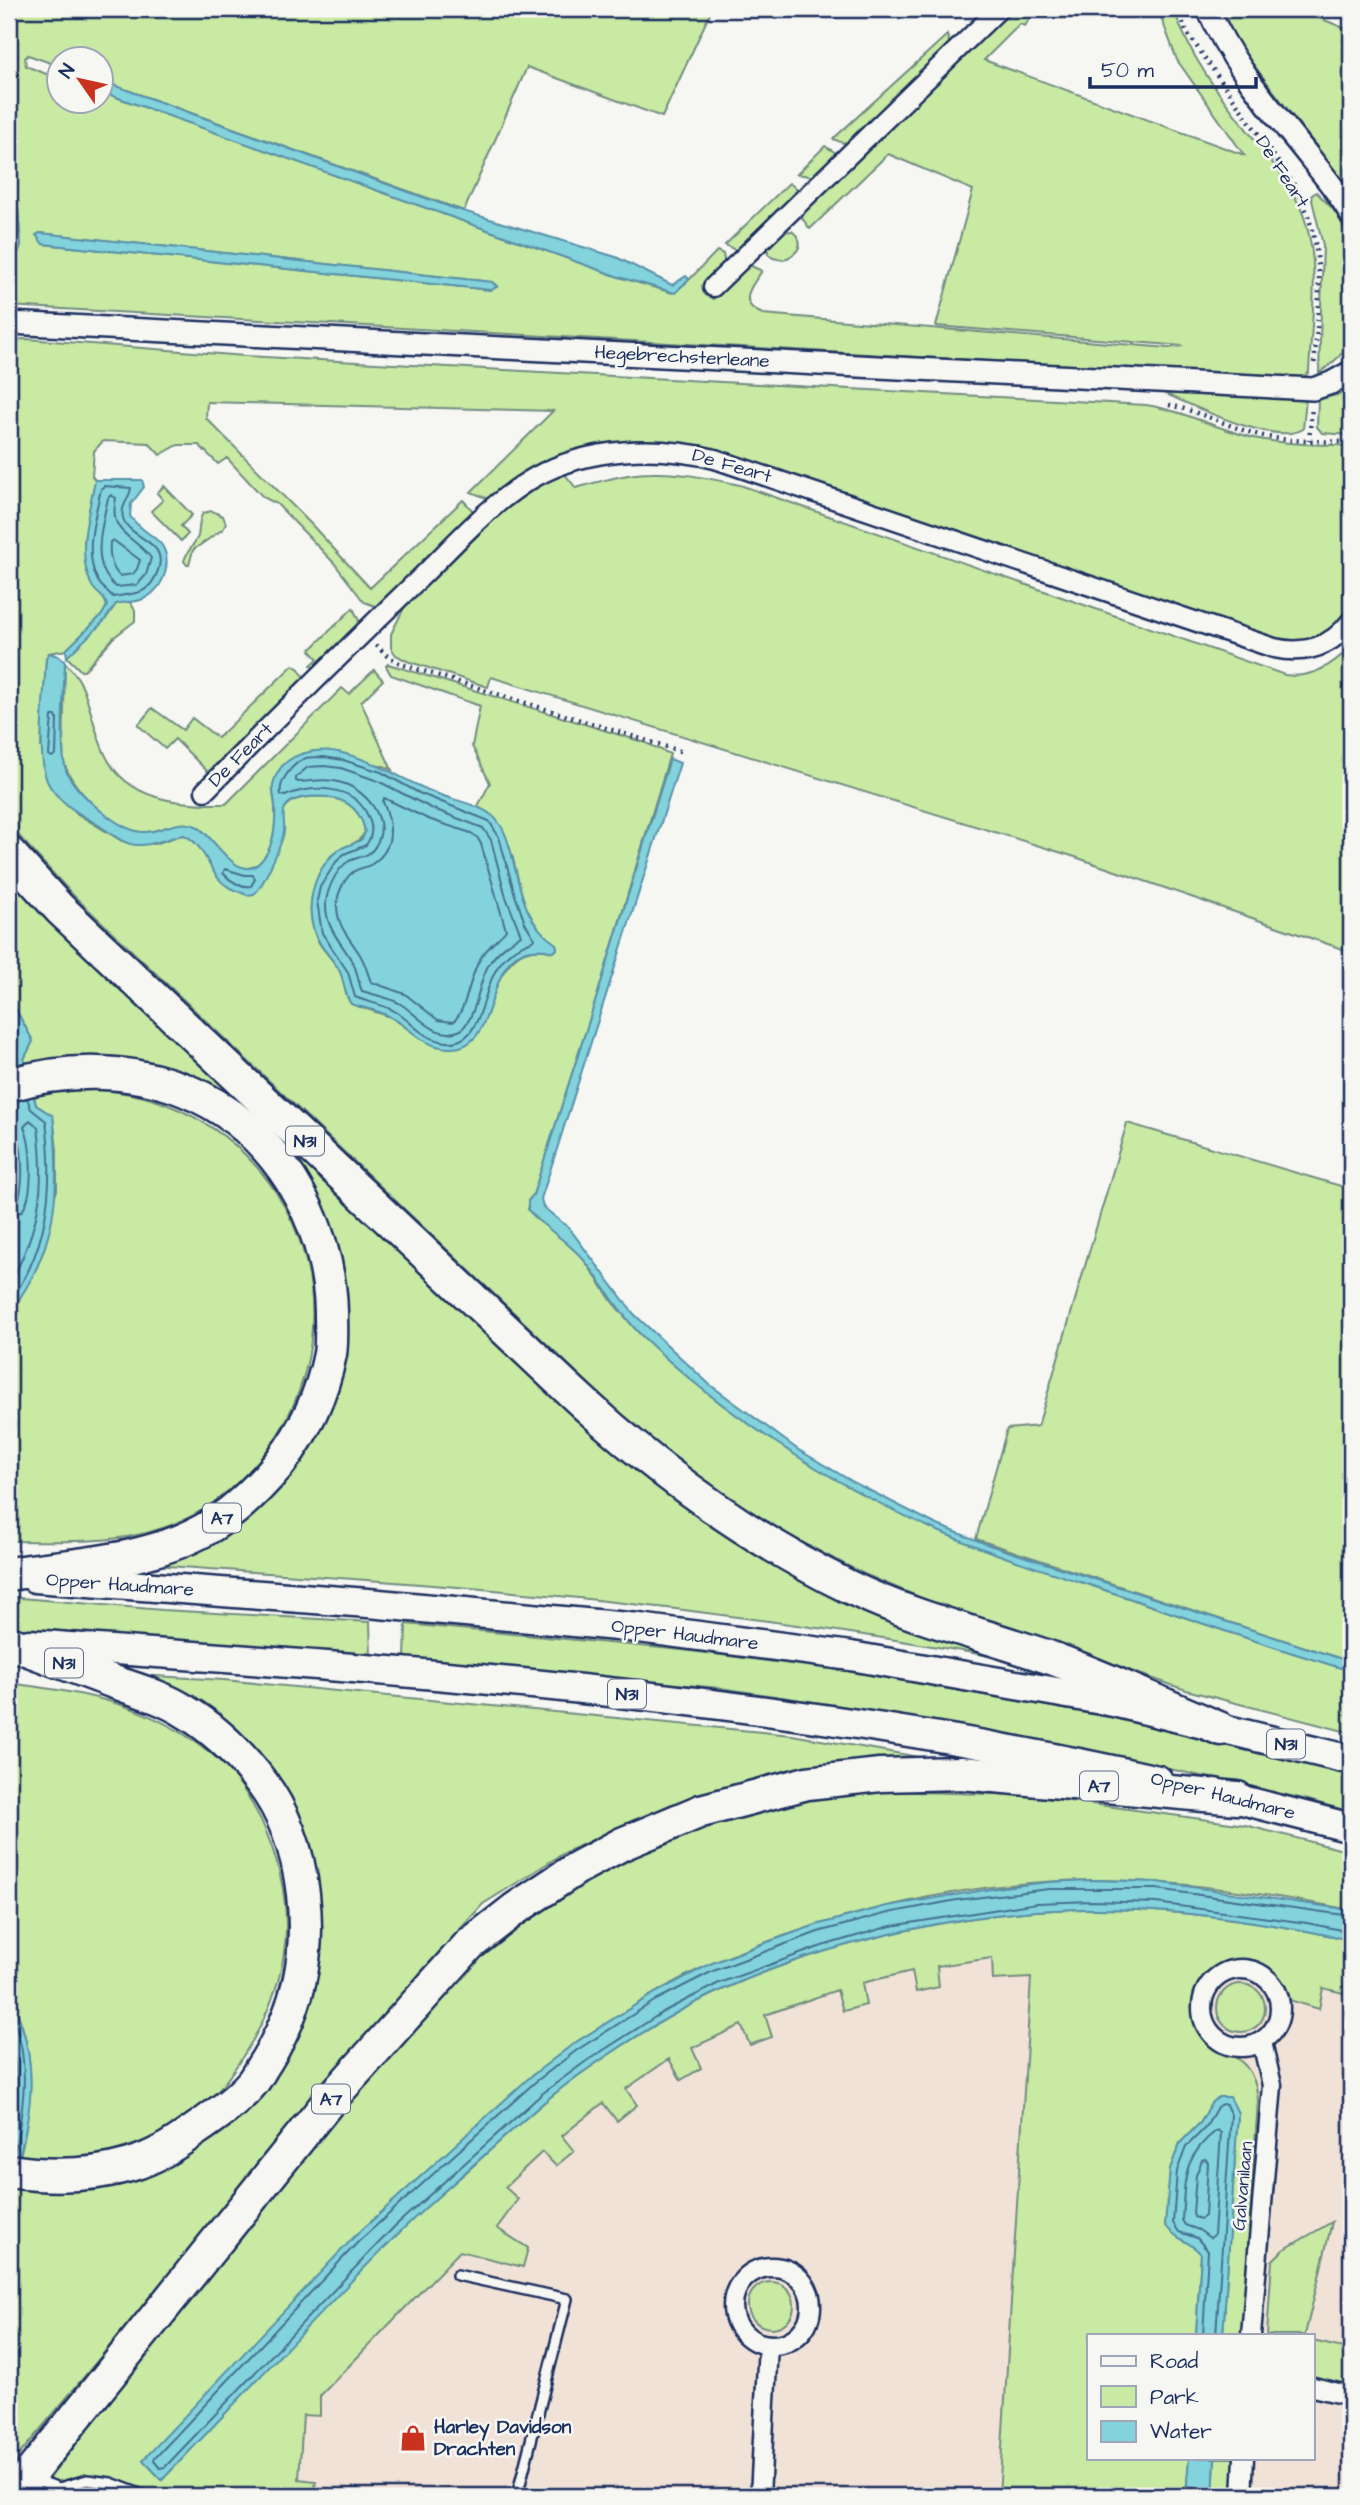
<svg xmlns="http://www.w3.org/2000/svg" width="1360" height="2505" viewBox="0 0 1360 2505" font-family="'Architects Daughter',sans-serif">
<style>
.built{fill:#f1e2d7;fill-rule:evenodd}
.green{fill:#c8eaa3;stroke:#728c80;stroke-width:2;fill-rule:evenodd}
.water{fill:#83d3dd;stroke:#5991aa;stroke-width:2}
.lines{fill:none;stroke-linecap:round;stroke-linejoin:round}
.shore{stroke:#457191;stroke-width:2}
.service-casing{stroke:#1b2f5e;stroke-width:14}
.minor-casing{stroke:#1b2f5e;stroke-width:23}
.tertiary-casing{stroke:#1b2f5e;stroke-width:26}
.trunk-casing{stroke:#1b2f5e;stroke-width:33}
.motorway-casing{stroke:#1b2f5e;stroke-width:37}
.path{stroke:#1b2f5e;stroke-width:4.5;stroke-dasharray:2 5;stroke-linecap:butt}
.service{stroke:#f6f6f2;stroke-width:9}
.minor{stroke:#f6f6f2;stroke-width:18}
.tertiary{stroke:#f6f6f2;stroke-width:21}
.trunk{stroke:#f6f6f2;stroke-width:28}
.motorway{stroke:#f6f6f2;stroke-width:32}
.labels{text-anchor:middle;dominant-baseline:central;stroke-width:5;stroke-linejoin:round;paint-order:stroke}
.shield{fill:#f6f6f2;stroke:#5d6b8a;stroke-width:2}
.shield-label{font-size:18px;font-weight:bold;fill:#1b2f5e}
.street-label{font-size:19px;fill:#1b2f5e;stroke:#f6f6f2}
.poi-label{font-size:19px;font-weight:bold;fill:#1b2f5e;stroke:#f6f6f2;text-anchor:start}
</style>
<rect width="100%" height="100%" fill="#f6f6f2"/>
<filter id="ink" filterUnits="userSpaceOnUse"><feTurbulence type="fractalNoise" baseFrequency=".0143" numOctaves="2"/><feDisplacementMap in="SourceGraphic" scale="14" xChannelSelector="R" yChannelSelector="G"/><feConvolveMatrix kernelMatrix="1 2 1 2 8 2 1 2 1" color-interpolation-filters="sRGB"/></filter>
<g filter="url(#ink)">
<path class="built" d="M848,1924L1351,1939V2496H137L315,2295ZM1089,2335H1313V2458H1089Z"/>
<g class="green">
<path d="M9,9H712L662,117L527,67L464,211L102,81V60H60L59,66L28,55L25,58L26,66L59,79L60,102H102V92L619,277L672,293L686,283L717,251L723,254L725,265L703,288L713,299L749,265L762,271C750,287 737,304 763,314L1168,348L1183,346L936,326L973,190L888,154L810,229L802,218L805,210L1010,9H1035L1025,26L1020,24L984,60L1244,155L1177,60L1158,9H1174C1191,63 1228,105 1262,149C1278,170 1295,191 1304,217C1321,265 1311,323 1309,372L1304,377L1188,372L9,306V277L21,245L18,210L9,169ZM40,233L492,282L497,286L491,290L43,244Z"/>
<path d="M1222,9H1298L1351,31V192L1236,42Z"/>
<path d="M947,35L950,45L853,141L843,143L833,139Z"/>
<path d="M825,146L836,153V157L816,177L797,174Z"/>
<path d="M789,183L797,189V195L743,249L735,250L725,245Z"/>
<path d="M1316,192C1322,198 1330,205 1335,212C1360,247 1351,300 1351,340C1343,355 1333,364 1319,373L1323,245L1311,196Z"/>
<path d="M792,231C807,243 798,254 783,260L773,258L768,254V246L782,232Z"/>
<path d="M27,339L245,356L1146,405C1184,411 1217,429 1254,438C1286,445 1319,444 1351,446V607C1327,647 1295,648 1254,635L735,456C706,449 668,439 638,440C600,442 551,454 519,476C508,483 499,492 489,499L471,492L553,411L207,402L206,418L310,523L370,588L463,500L474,512L378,607L364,602L334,563L277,504L263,497L227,458L218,464L199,445H178L160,455L149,443L103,441L94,451L92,476L95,480L84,541L95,589L104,597L107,606L102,615L66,650L49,653L46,658L41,747L76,813L122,841L155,844L184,834C207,846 210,877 232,889L263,880L284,809C291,800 298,798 309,797C337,794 360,803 365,832C358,846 342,845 331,856C312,878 305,910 316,937C322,951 335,960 341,973C345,983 344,995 351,1004L391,1017L400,1023L494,990C507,962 520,943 554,952L557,949L556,944C546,938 538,932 532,922C512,886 520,828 477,808L490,783L472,746L480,706L391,675L386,666L388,664L646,743L670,754L598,993L533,1195L528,1201L536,1219L553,1231L583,1258L613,1303L640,1334L704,1390L788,1450L853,1489L930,1527L988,1550L1228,1632L1351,1671V1733L1186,1690L931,1602L864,1574L787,1535L713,1489L655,1445L591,1386L72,894L9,825L11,563L9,424L13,411L9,393V340Z"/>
<path d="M1157,390L1306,398L1303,429C1275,447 1187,403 1157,390Z"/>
<path d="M1351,391V435L1322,433L1317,427L1318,400Z"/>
<path d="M564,473L576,488C601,481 626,473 652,473C682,472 711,479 740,485L1285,675C1312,679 1332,665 1351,647V952L1072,856L491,677L488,687L407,661L396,655L391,648V634L409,598L500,511L530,490Z"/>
<path d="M164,486L192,515L181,526L188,534L181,541L151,511L163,500L157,493Z"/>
<path d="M212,511L223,516L226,524L223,529L193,550L189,565H187L184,561C187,550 196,543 198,536C200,527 198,521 203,513Z"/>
<path d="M129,601L135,610V621L113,638L84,671H81L67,657L69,654L104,621L116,604Z"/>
<path d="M353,608L360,623L314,668L311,665L318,659L310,650Z"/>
<path d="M65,662C70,669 78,676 81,684C91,706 94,730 104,752C125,801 180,805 226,804L342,688L349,694L374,670L383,680L361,702L392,770L384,766L283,767C279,773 274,779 273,786C272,793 275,801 275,808C276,828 273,858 253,867C246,869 238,867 232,862C221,853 212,838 198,827C189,827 179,825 171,826C160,828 150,834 139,832C109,826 70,787 63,759Z"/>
<path d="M293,665L299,669L304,677L208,772L175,739L165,749L138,725L152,708L183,730L192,718L218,738Z"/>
<path d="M9,866L664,1483L1034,1664C883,1636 731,1614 579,1598C433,1583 287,1575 141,1564L285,1472L335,1275L232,1109L26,1069L24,1059L33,1041L9,997Z"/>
<path d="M91,1089C117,1091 144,1095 168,1105C303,1158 354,1318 275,1439C252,1474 220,1504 181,1521C126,1546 67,1541 9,1541V1313L19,1300L57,1190V1150L53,1116L36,1105L34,1096L62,1090Z"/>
<path d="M1127,1123L1351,1189V1662L976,1539L1007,1429L1038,1426Z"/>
<path d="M9,1597L163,1610L370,1622L371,1657L9,1630Z"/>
<path d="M406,1624L682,1650L846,1671L1111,1717L1351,1774V1812L1308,1800L1103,1754L841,1706L720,1688L405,1660Z"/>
<path d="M138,1675L224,1680L792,1735L948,1762L774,1778L674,1803L566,1852L483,1904L420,1973L9,2467V2192L13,2179L118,2176L285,2049L299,1835Z"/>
<path d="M9,1683C91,1694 153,1704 219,1760C237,1776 250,1799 261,1820C300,1905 293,1979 243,2056C233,2071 222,2089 208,2102C181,2128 126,2152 89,2156C66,2158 43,2158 20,2157C33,2098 38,2051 9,1995Z"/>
<path d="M879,1791L1026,1795L1245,1825L1351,1852V1910C1267,1894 1179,1880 1093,1880C967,1881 826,1914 711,1964C662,1985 618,2017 573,2044L143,2460L162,2480C241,2397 318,2312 399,2232C422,2209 448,2188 472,2167C510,2132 547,2097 589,2068C631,2039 675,2011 722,1990C830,1941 977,1908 1095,1909C1180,1909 1268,1922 1351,1940V1995L1323,1988L1319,2009L1289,2000C1285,1992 1282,1983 1276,1977C1246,1944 1187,1970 1195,2014C1203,2061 1253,2040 1258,2100L1242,2335H1223L1238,2113L1212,2102L1201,2122L1180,2143L1170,2169L1166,2225C1178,2242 1188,2239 1201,2253L1196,2335H1089V2458H1189L1186,2496H999L1031,1978L993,1980L992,1958L937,1966L939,1987L916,1992L912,1971L862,1983L866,2005L843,2011L837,1990L765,2015L772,2037L750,2045L741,2025L692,2048L701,2068L681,2080L669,2059L626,2089L637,2105L617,2121L603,2103L562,2136L574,2151L556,2166L542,2152L505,2187L518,2199L497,2228L528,2248L523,2267L460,2251L320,2396V2416L303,2415L299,2479L316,2481L314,2496H36L231,2245L282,2187L316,2137L474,1961L566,1885L708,1823L809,1800Z"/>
<circle cx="1241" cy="2008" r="24"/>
<path d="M1332,2222L1305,2335H1267L1272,2261L1283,2250Z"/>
<circle cx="771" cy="2305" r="23"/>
<path d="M1313,2341L1351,2350V2389L1313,2380Z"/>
<path d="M1215,2458H1235L1232,2496H1213Z"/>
</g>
<g class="water">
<path d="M102,81L453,208L616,257L672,285L686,276L689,279L675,293L619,277L102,92Z"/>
<path d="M9,169L18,210L21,245L9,277Z"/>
<path d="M40,233L492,282L497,287L491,290L43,244L36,235Z"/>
<path d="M95,480H142L144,487L131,504L130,516C137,527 150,533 159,542C175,558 164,591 143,599C135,603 125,601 116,604L104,621L67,657L66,650L102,615L107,606C105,595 95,594 91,584C76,551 89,514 95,480Z"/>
<path d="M49,653L58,656L65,662C64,685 59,757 67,773C77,794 121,833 145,832C161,832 180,818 196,826C214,835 238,887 261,861C274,847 276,824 275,806C275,799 272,792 273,785C280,751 319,746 346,754C380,763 406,782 438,794C458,802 487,805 499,823C506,832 508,842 511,852C520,887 524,923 556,944L557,949L554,952C475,931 509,1052 448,1048C423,1047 412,1029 392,1018C380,1010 365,1009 351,1004C343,993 345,979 338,968C331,957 321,948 316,936C304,907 313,871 337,851C345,845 354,845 362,839L365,832C360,802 335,794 307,797C300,798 293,799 287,805C281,811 285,822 284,831C283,842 264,883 257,891C254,895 253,894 247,895C237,891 226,888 218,878C207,864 202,843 184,835C168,837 154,846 137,845C121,844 109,831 95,823C77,813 56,800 47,781C36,753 45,690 46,658Z"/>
<path d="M670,759L680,763L541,1199L543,1207L569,1228L634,1314L709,1384L797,1449L855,1483L935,1524L989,1545L1351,1662V1671C1274,1648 1197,1622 1120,1595C1057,1574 992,1555 931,1528C828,1482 721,1413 641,1335C618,1312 604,1284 583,1259C567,1240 544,1228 528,1210V1201L533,1195L598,993Z"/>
<path d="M9,997L33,1041L24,1059L36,1105L53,1116C61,1189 57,1252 9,1313V1217L15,1166L9,1121L14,1112L9,1096Z"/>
<path d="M1093,1880L1157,1882L1351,1910V1940C1268,1922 1180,1909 1095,1909C977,1908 829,1941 721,1990C675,2011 631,2039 589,2068C546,2097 510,2133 471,2167C447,2189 422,2210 399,2233C318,2313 241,2398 162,2480L143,2460L354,2237L530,2077L573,2044L653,1994L710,1964L765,1943L816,1925L887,1906L1003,1887L1049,1882Z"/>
<path d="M9,1995C44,2062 31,2123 9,2192Z"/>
<path d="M1219,2097H1230L1238,2113L1223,2335H1196L1201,2254C1188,2239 1178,2242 1165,2225L1170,2169L1180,2143L1201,2122L1212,2102Z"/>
<path d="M1189,2458H1215L1213,2496H1186Z"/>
</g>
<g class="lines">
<g class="shore">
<path d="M104,486L131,488C130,498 120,506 123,518C130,541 171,540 157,573C147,597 135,592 113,597C109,592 101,587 98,581C83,553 95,518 101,489Z"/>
<path d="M111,495L116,498C108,535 133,534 151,558L146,575L137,585L116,587C89,565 102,527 108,498Z"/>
<path d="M113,540L140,560L137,569L133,574L120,576C111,569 109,554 110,542Z"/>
<path d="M52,716H56L57,719L56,754L52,757L49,755Z"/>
<path d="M324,757L343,760L381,772L419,793L489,821L499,837L515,895L525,923L535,939C530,943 526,943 521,946C511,950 503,959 497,968C479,996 483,1059 431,1038C417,1032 408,1019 396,1012C384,1004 369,1003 355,997L348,972L322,933L317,901L320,887L336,862L344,854L366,845C373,835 373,826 367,814C352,784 312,785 285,796L281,795C278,781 293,763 306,758C311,757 319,757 324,757Z"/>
<path d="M324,766L341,768L378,781L431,808L483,828L491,840L506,897L521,935C509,943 497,951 489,964C477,984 478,1015 461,1030C435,1042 418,1014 399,1003C388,997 374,995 362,991C358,983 358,973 354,965C343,943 325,930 326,903C327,889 337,868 349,861C360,856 370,857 376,845C391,820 366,790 342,783C328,778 314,781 299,782L296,781V777L308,767Z"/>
<path d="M384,798L428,819L471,833L477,837L481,844L506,930C498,940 487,947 480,959C469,977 467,1010 453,1022L438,1020L405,994L371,982C367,972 365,962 359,953C348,936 337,926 337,905C337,894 344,879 353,872C358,868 366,868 372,864C395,849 393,824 383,802Z"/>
<path d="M225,869L245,875H253L255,879L251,886C241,888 230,881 223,873Z"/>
<path d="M9,1131L15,1132C24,1144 25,1194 15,1205L9,1206"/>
<path d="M9,1215L21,1212C35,1197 32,1145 24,1127L30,1120L38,1127C46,1191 39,1228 9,1286"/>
<path d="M9,1302C49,1250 54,1183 46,1121L31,1109L27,1098"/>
<path d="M1351,1916L1157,1889H1049L957,1900L888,1913L818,1932L713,1971L656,2000L577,2050L534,2083L358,2242L155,2458L154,2461L160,2468L165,2467L395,2226L543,2093L585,2062L663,2012L719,1983L822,1946L891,1926L1037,1903L1093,1901L1156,1903L1307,1923L1351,1932"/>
<path d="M9,2010C32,2055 24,2107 14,2154"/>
<path d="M9,2034C20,2067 15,2103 9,2136"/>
<path d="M1217,2130L1221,2133L1214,2235L1210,2238L1199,2230L1185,2225L1182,2220C1185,2179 1182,2157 1217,2130Z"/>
<path d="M1205,2159L1208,2162L1205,2216L1201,2219L1194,2217L1193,2213L1196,2175L1202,2160Z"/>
<path d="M1203,2335L1208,2251L1197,2238L1179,2232L1173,2223L1177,2171L1186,2147L1206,2127L1217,2107L1222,2104L1226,2105L1231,2115L1216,2335"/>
</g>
<g class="service-casing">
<g id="service">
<path d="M457,2275L567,2299L517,2496"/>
<path d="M9,2470L59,2488L87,2480L111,2483L145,2496"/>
</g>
</g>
<g class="minor-casing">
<g id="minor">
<path d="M713,287L999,9"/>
<path d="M205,791C276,719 347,648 420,578C456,543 491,502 535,477C589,447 657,445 715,459L1274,648C1306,655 1331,647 1351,621"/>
<circle cx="1241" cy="2008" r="39"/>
<circle cx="772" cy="2306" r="39"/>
<path d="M1251,2335L1272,2085L1262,2042"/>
<path d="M1313,2387L1351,2396"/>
<path d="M760,2496L768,2345"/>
<path d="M1242,2496L1244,2458"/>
</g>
</g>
<g class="tertiary-casing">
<g id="tertiary">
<path d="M1208,9C1232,65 1273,111 1311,159C1324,176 1341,195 1351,215"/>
<path d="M9,323L1313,389L1331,383L1351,372"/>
</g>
</g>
<g class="trunk-casing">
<g id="trunk">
<path d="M35,1578L368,1603L639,1628L851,1656L1113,1702L1351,1760"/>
<path d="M29,1644C408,1671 787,1696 1158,1780"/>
<path d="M1215,1793L1351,1828"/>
</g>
</g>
<g class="motorway-casing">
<g id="motorway">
<path d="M9,853L60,909L564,1385C650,1466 743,1535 849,1587C915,1619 986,1635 1054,1659C1111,1680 1166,1706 1221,1729"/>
<path d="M9,1085C66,1068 129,1068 185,1090C274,1126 329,1219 331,1312C331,1326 332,1341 330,1354C322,1395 304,1432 279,1464C257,1490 234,1513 204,1530C146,1562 74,1564 9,1574"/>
<path d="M9,2171C50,2177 89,2177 130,2165C154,2158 174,2145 195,2130C214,2117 237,2101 252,2083C257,2077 261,2068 266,2061C299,2008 310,1955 303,1894C298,1850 283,1807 254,1773C235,1749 210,1726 183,1710C162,1697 137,1690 114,1682C79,1669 45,1656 10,1643"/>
<path d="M12,2496L330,2100L469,1945L515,1909L577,1868L622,1844L701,1811L807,1783L880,1775L961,1773L1237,1798"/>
</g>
</g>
<g class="path">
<path d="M1178,9L1186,31L1297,189C1327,251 1319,300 1314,366"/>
<path d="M1169,405C1203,412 1234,430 1268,437C1295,442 1324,441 1351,442"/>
<path d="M1309,441L1312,407"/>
<path d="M376,645L386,655L401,664L683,752"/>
</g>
<use href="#service" class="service"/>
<use href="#minor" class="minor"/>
<use href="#tertiary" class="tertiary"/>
<use href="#trunk" class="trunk"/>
<use href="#motorway" class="motorway"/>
</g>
</g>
<defs>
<g id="shop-bare" transform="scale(2.1)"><path d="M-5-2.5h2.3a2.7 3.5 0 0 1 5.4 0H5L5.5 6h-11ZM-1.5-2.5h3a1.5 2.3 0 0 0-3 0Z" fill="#c8321e" stroke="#f6f6f2" stroke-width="2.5" paint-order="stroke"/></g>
</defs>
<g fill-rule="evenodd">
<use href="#shop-bare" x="413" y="2438"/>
</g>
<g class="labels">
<g class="shield">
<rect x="286" y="1126.5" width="38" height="29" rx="5"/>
<rect x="203" y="1503.5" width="38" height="29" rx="5"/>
<rect x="45" y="1648.5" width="38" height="29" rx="5"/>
<rect x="608" y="1679.5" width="38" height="29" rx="5"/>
<rect x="1267" y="1729.5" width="38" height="29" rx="5"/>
<rect x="1080" y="1771.5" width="38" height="29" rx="5"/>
<rect x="312" y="2084.5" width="38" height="29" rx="5"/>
</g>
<g class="shield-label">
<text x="305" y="1141">N31</text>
<text x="222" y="1518">A7</text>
<text x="64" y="1663">N31</text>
<text x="627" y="1694">N31</text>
<text x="1286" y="1744">N31</text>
<text x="1099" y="1786">A7</text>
<text x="331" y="2099">A7</text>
</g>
<g class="street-label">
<text transform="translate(1282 172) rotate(57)">De Feart</text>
<text transform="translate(682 357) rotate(3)">Hegebrechsterleane</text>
<text transform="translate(732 466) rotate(16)">De Feart</text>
<text transform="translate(241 755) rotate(-45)">De Feart</text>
<text transform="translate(120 1585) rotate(4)">Opper Haudmare</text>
<text transform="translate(685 1635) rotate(7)">Opper Haudmare</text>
<text transform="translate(1223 1796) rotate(14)">Opper Haudmare</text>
<text transform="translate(1243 2186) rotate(-85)">Galvanilaan</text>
</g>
<g class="poi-label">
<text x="434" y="2427">Harley Davidson<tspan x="434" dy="22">Drachten</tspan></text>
</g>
</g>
<rect width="1360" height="2505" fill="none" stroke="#f6f6f2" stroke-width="35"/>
<rect x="18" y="18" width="1325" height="2470" fill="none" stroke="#1b2f5e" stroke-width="2.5" filter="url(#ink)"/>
<rect x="1087" y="2334" width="228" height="126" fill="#f6f6f2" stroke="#9ea6b7" stroke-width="2"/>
<rect x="1101" y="2356" width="35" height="10" fill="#f6f6f2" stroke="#9ea6b7" stroke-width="2"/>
<text x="1150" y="2368" font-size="21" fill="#1b2f5e">Road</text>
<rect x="1101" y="2386" width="35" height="21" fill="#c8eaa3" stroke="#9ea6b7" stroke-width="2"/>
<text x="1150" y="2404" font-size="21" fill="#1b2f5e">Park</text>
<rect x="1101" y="2421" width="35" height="21" fill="#83d3dd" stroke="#9ea6b7" stroke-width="2"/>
<text x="1150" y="2438" font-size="21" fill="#1b2f5e">Water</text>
<g transform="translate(80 80) rotate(304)"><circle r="33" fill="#f6f6f2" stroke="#9ea6b7" stroke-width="2"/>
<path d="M0-5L12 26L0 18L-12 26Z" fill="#c8321e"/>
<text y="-10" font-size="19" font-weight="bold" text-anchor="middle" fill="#1b2f5e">N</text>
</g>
<path d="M1090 77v10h166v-10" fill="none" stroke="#1b2f5e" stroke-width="3.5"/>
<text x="1101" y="77" font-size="21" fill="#1b2f5e" stroke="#f6f6f2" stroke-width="5" paint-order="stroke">50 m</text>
</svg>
